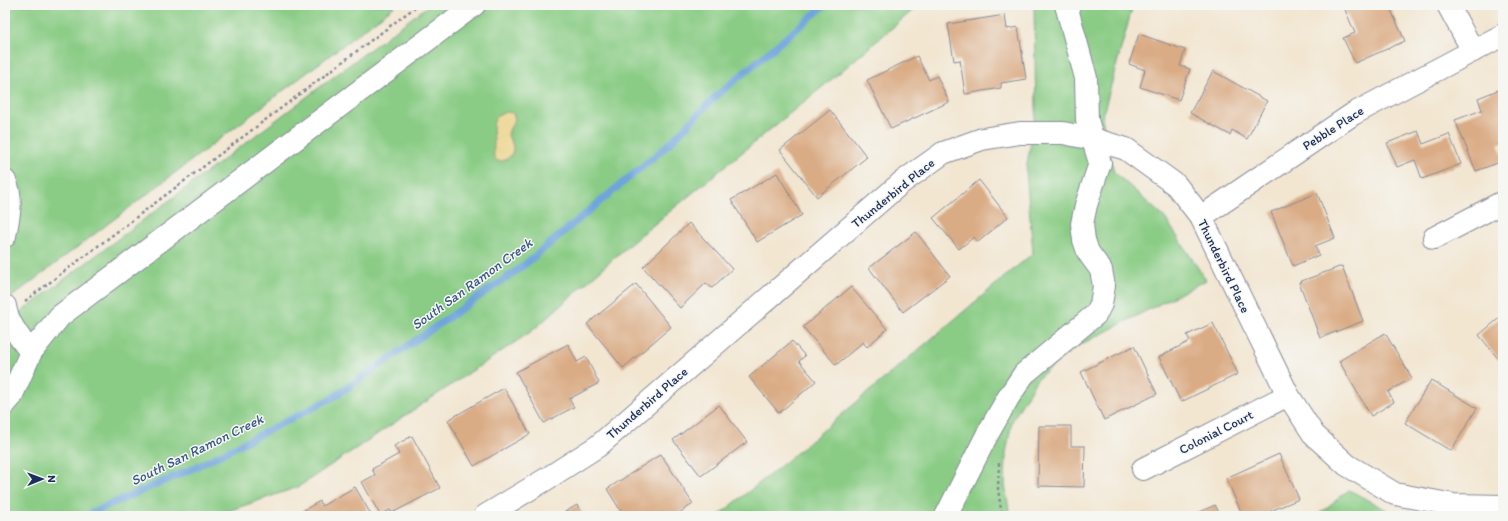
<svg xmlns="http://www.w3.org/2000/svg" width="1508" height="521" viewBox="0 0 1508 521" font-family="Itim,sans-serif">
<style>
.green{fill:#8acc85;stroke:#527e72}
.sand{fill:#eeda9e;stroke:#84847e}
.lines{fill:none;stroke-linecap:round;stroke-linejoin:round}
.stream{stroke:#70a4dc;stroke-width:7}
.building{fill:#daac85}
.minor-casing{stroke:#868a98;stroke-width:24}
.path{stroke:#868a98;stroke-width:2.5;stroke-dasharray:3 3;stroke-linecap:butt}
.minor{stroke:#fff;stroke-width:22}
.labels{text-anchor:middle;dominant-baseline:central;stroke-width:3;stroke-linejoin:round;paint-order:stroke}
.street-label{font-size:13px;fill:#1b2f5e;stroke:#f6f6f2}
.water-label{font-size:14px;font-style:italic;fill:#39588a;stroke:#f6f6f2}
</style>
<rect width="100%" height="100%" fill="#f6f6f2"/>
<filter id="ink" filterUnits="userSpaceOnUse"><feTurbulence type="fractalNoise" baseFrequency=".025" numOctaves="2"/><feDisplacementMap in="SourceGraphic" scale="8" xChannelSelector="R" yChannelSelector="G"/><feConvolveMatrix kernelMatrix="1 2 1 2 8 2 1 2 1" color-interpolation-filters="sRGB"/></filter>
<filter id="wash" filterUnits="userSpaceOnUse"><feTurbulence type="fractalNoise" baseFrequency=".012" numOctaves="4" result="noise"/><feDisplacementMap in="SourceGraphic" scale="16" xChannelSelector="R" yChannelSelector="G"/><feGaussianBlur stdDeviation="0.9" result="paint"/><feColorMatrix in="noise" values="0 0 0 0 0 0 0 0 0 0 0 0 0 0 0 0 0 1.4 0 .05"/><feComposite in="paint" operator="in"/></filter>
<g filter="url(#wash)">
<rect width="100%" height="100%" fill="#f2e6d1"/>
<g class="green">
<path d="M5,5H396L5,302Z"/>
<path d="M429,5H919L832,79L630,244L532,331L298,487L228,511L204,516H5V324Z"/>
<path d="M1034,5H1133L1102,118L1114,172L1165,218L1206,280L1076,347L1037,379L1012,421L1006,453L1005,485L1010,516H718L788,460L1033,253L1026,170L1036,112Z"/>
<path d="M1349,490L1392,513L1402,516H1316Z"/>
</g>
<path class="sand" d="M506,112L513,113L515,120C512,124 509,130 508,134C508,139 512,141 513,146C514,156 506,162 497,161C492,156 494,150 494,143C494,129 488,118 506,112Z"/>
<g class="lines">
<path class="stream" d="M87,516L91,513L194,468L334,397L523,266L668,145L715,97L825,5"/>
</g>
<g id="blocks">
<g class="building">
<path d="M1343,5H1398V6L1391,10L1405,41L1355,63L1343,38L1355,33Z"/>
<path d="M1005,15L1007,29L1018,27L1026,79L1001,83V88L965,94L960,60L954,61L948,24Z"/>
<path d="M1139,34L1185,50L1180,66L1190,69L1179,100L1140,87L1145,70L1129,64Z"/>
<path d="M917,56L929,80L937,76L949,102L891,129L867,80Z"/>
<path d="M1213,71L1267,101L1247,139L1232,130L1230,135L1190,113Z"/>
<path d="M1503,88V142L1498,144L1503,156V161L1476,171L1455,120L1482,110L1478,98Z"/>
<path d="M830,110L867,157L817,197L780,150Z"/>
<path d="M1418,131L1423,144L1449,134L1461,164L1422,179L1415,160L1397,167L1387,143Z"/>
<path d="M777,173L802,215L757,242L731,200Z"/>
<path d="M979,180L1008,217L978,242L974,237L959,249L933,218Z"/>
<path d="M1317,193L1335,238L1315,246L1319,255L1293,266L1271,212Z"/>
<path d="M689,223L732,269L712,288L706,283L680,308L643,267Z"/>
<path d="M916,232L950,276L903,312L869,268Z"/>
<path d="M1342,266L1363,321L1320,338L1299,282Z"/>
<path d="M636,284L671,327L623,368L587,324Z"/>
<path d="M851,287L887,329L867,347L863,342L836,365L803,327Z"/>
<path d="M1503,315V365L1479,335Z"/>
<path d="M1213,323L1238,374L1181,402L1159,357L1190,341L1187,335Z"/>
<path d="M1385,333L1412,378L1388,392L1394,402L1371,416L1339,361Z"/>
<path d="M792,341L805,356L799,361L816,381L779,413L749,377Z"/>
<path d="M568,344L577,362L586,357L599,383L569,399L574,407L544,423L516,372Z"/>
<path d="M1134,346L1157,394L1104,420L1081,372Z"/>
<path d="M1431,380L1477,408L1451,451L1405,423Z"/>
<path d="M504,388L530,434L474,466L448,420Z"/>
<path d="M719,405L747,442L701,476L673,440Z"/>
<path d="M1039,426H1071V446H1085L1084,487L1038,486Z"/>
<path d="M412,436L440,488L392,513L390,510L380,515L362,482L375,475L372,469L399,454L394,446Z"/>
<path d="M661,454L693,504L674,516H624L607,489Z"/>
<path d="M1279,454L1299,499L1259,516H1243L1226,478Z"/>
<path d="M355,487L372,516H298L297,514L320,501L322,506Z"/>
<path d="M577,505L584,516H558Z"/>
<path d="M1215,505L1221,516H1191Z"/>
</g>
</g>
</g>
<g filter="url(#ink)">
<use href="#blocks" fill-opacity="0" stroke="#868a98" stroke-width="1"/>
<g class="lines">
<g class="minor-casing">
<g id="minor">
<path d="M1448,5L1473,51"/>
<path d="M5,181C14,199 8,218 5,236"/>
<path d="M1201,217L1353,114L1503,35"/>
<path d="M1434,238L1503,202"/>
<path d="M5,306C7,322 21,340 31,352"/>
<path d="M5,404L11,397L31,352L60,316L474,5"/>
<path d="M1143,469L1288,395"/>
<path d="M485,516L548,478L598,446L901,183L943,153L982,139L1020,133H1063L1093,139L1126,149L1176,185L1201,217L1288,395L1314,435L1347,465L1395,494L1454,505L1503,506"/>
<path d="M946,516L987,435L1008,398L1024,374L1096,314L1101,304L1104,286L1101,270L1088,252L1084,240L1082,224L1086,205L1100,163L1087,120L1086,78L1066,5"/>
</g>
</g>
<g class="path">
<path d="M25,301L418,5"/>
<path d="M999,463L998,489L1002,516"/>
</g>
<use href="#minor" class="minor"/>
</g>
</g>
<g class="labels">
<g class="street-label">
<text transform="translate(1333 128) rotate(-33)">Pebble Place</text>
<text transform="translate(893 193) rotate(-39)">Thunderbird Place</text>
<text transform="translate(1224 266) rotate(64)">Thunderbird Place</text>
<text transform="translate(647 403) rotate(-41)">Thunderbird Place</text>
<text transform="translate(1216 432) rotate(-27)">Colonial Court</text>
</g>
<g class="water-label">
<text transform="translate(472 284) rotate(-36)">South San Ramon Creek</text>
<text transform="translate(197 450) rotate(-26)">South San Ramon Creek</text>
</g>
</g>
<rect width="1508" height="521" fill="none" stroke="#f6f6f2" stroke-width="20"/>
<g transform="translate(42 479) rotate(89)" stroke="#f6f6f2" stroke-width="3" paint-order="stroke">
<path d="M0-3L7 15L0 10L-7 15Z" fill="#1b2f5e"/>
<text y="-6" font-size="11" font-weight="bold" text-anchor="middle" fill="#1b2f5e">N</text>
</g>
</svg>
